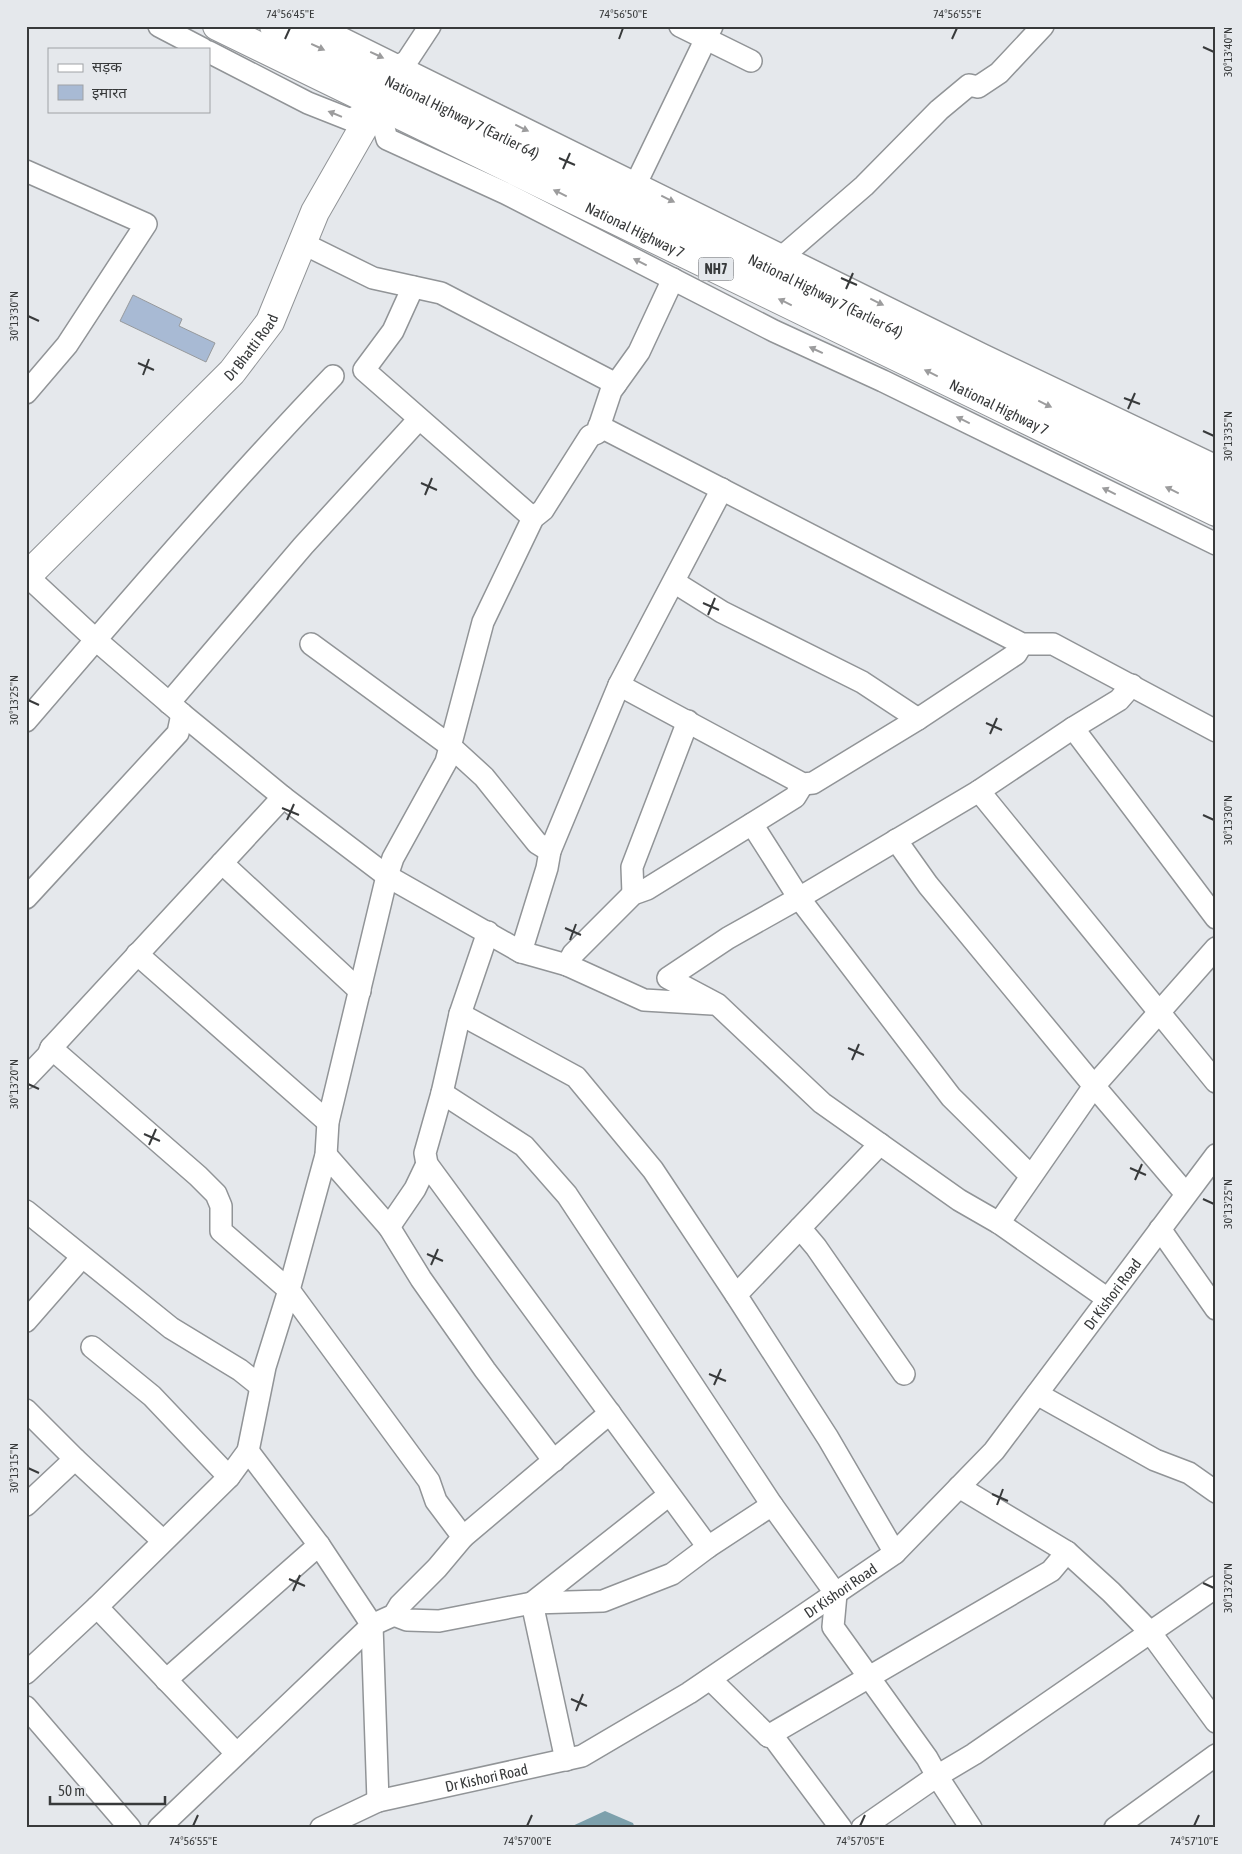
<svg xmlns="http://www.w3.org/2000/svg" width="1242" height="1854" viewBox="0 0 1242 1854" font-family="'Asap Condensed','Noto Sans Devanagari',sans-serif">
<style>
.water{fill:#7da0ac}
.building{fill:#a8bad4;stroke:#979a9d}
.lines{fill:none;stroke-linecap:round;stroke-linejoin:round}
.minor-casing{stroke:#919497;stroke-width:24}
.major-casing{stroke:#919497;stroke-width:30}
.highway-casing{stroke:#919497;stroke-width:30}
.minor{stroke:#fff;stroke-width:21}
.major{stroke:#fff;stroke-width:28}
.highway{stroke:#fff;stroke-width:28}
.oneway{fill:#9c9c9d}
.ticks{fill:none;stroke:#383a3b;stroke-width:2}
.labels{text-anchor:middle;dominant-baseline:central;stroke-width:4;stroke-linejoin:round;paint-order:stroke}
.shield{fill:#e5e8ec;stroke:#6c6e70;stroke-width:1}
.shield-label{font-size:14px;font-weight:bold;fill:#383a3b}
.street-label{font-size:15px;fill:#383a3b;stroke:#e5e8ec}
.neatline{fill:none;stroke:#383a3b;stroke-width:2}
.ticks-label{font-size:12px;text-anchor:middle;fill:#383a3b}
</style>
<rect width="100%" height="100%" fill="#e5e8ec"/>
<path class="water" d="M605,1811L633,1823L635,1828H568Z"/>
<path class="building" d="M133,295L182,319L179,326L215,343L206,362L120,321Z"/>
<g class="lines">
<g class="minor-casing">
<g id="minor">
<path d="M159,26L203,49"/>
<path d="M317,26L983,355L1216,466"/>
<path d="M680,26L751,61"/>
<path d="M209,52L308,103L351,120L377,103L387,139L505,193L774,331L883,381L1216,544"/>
<path d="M403,67L430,26"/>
<path d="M26,171L146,224L67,345L26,393"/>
<path d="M630,196L712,26"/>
<path d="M302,243L373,278L441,293L616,384"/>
<path d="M783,256L864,186L939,110L969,85L978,87L999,73L1043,26"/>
<path d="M413,287L393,331L364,370L533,518"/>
<path d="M599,426L1022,644H1053L1216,731"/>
<path d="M26,575L96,640L182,714L283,797L387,876L521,952L567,965L644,1000L712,1004"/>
<path d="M674,582L722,612L862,682L918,719"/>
<path d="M311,644L449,745L484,777L537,843L550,851"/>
<path d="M619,685L803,784L813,783L918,719L1016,654L1022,644"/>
<path d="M1132,685L1119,700L1073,728L1216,918"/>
<path d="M169,703L303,546L419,419"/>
<path d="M26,721C126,604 227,487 333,376"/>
<path d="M1073,728L979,791L799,898L728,938L668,978L717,1004L822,1103L959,1200L999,1223L1108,1299"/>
<path d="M979,791L1216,1082"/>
<path d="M752,824L799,898L951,1097L1031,1176"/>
<path d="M896,840L928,885L1094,1086L1186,1194"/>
<path d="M222,863L360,991"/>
<path d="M633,894L632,867L688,721"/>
<path d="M26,898L178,733L182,714"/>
<path d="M488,932L460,1014L442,1093L425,1153L427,1164L708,1547"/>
<path d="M521,952L547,868L550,851L619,685L722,489"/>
<path d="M137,954L328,1122"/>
<path d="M567,965L573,954L633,894L647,889L795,797L803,784"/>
<path d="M460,1014L576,1077L653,1170L736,1295L828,1438L895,1553"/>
<path d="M51,1048L198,1176L216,1194L221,1206V1231L289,1290L429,1481L436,1501L463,1537L437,1568L400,1605L394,1615L372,1625L159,1828"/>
<path d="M26,1078L48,1055L51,1048L283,797"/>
<path d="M442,1093L524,1146L567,1195L772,1505L836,1594L833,1627L927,1758L937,1776L974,1754L1216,1587"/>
<path d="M326,1155L389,1227L421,1279L485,1370L554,1461"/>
<path d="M26,1211L171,1328L240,1370L260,1386"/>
<path d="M999,1223L1094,1086L1216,948"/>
<path d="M389,1227L415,1189L427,1164"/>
<path d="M800,1228L880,1144"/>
<path d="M1160,1229L1216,1309"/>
<path d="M736,1295L800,1228L816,1247L904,1374"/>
<path d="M26,1321L82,1257"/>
<path d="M92,1347L152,1396L229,1477L248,1451L265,1367L289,1290L326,1155L328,1122L387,876L393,858L446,762L483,622L533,518L543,510L590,436L597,433L611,391L639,352L673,279"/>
<path d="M1037,1394L1155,1460L1189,1473L1216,1492"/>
<path d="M26,1410L75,1459L163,1541"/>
<path d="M248,1451L319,1545"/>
<path d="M959,1487L1067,1552L1111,1592L1150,1632L1216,1722"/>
<path d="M26,1505L75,1459"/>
<path d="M463,1537L610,1413"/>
<path d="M532,1603L603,1601L672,1574L708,1547L772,1505"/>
<path d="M532,1603L669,1495"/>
<path d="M97,1607L236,1753"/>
<path d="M394,1615L407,1620L439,1621L532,1603L566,1760"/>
<path d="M26,1673L97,1607L229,1477"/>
<path d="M710,1679L768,1736L774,1738L841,1828"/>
<path d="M166,1680L319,1545L372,1625L378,1801"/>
<path d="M26,1707L130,1828"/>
<path d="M768,1736L1051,1571L1067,1552"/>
<path id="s1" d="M321,1828L378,1801L582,1756L689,1693L895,1553L994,1451L1216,1155"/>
<path d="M862,1828L937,1776L971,1828"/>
<path d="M1115,1828L1216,1755"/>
</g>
</g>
<g class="major-casing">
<g id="major">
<path id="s2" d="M26,574L34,569L232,372L270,322L315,212L390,81L403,67"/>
</g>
</g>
<g class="highway-casing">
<g id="highway">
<path id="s3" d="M217,26L1216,512"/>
<path id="s4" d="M274,26L390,81L1216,487"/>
</g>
</g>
<use href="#minor" class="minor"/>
<use href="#major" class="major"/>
<use href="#highway" class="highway"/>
</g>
<defs><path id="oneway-solid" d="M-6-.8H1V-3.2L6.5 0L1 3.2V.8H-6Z" transform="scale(1.25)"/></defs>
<g class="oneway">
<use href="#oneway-solid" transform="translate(318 47) rotate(25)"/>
<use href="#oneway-solid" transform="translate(377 55) rotate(25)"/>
<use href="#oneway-solid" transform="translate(335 114) rotate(-158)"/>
<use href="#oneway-solid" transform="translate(522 128) rotate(26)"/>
<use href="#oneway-solid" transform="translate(560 193) rotate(-154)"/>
<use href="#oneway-solid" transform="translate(668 199) rotate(26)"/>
<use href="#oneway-solid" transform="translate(640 262) rotate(-153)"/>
<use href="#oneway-solid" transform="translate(785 302) rotate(-154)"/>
<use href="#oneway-solid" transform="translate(877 302) rotate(26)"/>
<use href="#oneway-solid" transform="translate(816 350) rotate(-155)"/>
<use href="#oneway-solid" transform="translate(931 373) rotate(-154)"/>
<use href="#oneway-solid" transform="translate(1045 404) rotate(26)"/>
<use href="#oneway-solid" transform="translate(963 420) rotate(-154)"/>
<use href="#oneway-solid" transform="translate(1172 490) rotate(-154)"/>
<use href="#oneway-solid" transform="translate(1109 491) rotate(-154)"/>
</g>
<path class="ticks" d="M285,39L290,28M619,39L623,28M952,39L957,28M1203,47L1214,52M559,158L575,165M563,169L570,153M841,278L857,285M846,289L853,273M28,316L39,321M138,363L154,370M143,375L149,359M1124,398L1140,404M1128,409L1135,393M1203,431L1214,436M421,483L437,490M425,495L432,478M703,603L719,610M708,615L715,598M28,700L39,705M986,723L1002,730M990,734L997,718M282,808L299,815M1203,815L1214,820M287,820L294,804M565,928L581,935M570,940L576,924M848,1048L864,1055M852,1060L859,1044M28,1084L39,1089M144,1134L160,1141M149,1145L156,1129M1130,1168L1146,1175M1135,1180L1142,1164M1203,1199L1214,1204M427,1254L443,1261M431,1265L438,1249M709,1374L726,1381M714,1385L721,1369M28,1468L39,1473M992,1494L1008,1501M997,1505L1003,1489M289,1579L305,1586M1203,1583L1214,1588M293,1591L300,1575M571,1699L587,1706M576,1711L583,1694M193,1826L198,1815M527,1826L532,1815M860,1826L865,1815M1194,1826L1199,1815"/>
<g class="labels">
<rect class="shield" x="698.5" y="257.5" width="35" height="23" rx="4"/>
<g class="shield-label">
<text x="716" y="269">NH7</text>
</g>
<g class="street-label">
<text stroke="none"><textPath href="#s4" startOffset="209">National Highway 7 (Earlier 64)</textPath></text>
<text stroke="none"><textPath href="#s3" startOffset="465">National Highway 7</textPath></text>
<text stroke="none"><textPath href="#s4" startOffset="614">National Highway 7 (Earlier 64)</textPath></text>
<text stroke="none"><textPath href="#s2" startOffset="320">Dr Bhatti Road</textPath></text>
<text stroke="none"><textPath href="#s3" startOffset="870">National Highway 7</textPath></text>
<text stroke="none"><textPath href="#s1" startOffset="984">Dr Kishori Road</textPath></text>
<text stroke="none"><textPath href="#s1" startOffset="579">Dr Kishori Road</textPath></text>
<text stroke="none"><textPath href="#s1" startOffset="174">Dr Kishori Road</textPath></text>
</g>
</g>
<rect width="1242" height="1854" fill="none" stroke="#e5e8ec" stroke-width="55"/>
<rect x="48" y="48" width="162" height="65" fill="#e5e8ec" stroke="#a0a2a5"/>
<rect x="58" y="64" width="25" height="8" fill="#ffffff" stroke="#a0a2a5"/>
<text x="92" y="72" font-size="15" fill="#383a3b">सड़क</text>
<rect x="58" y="85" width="25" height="15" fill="#a8bad4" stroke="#a0a2a5"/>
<text x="92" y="98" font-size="15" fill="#383a3b">इमारत</text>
<path d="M50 1796v8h115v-8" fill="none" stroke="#383a3b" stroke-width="2.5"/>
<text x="58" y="1796" font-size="15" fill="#383a3b" stroke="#e5e8ec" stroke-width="4" paint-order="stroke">50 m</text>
<rect x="28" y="28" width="1186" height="1798" class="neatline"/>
<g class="ticks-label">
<text x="290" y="18">74°56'45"E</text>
<text x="623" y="18">74°56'50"E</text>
<text x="957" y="18">74°56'55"E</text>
<text transform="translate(1228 52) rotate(-90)" y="4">30°13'40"N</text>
<text transform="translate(14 316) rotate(-90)" y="4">30°13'30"N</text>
<text transform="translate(1228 436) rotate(-90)" y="4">30°13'35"N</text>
<text transform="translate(14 700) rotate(-90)" y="4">30°13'25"N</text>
<text transform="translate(1228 820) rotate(-90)" y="4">30°13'30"N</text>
<text transform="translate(14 1084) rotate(-90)" y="4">30°13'20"N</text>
<text transform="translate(1228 1204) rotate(-90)" y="4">30°13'25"N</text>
<text transform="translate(14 1468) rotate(-90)" y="4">30°13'15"N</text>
<text transform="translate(1228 1588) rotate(-90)" y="4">30°13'20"N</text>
<text x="193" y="1845">74°56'55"E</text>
<text x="527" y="1845">74°57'00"E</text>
<text x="860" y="1845">74°57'05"E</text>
<text x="1194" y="1845">74°57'10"E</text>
</g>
</svg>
